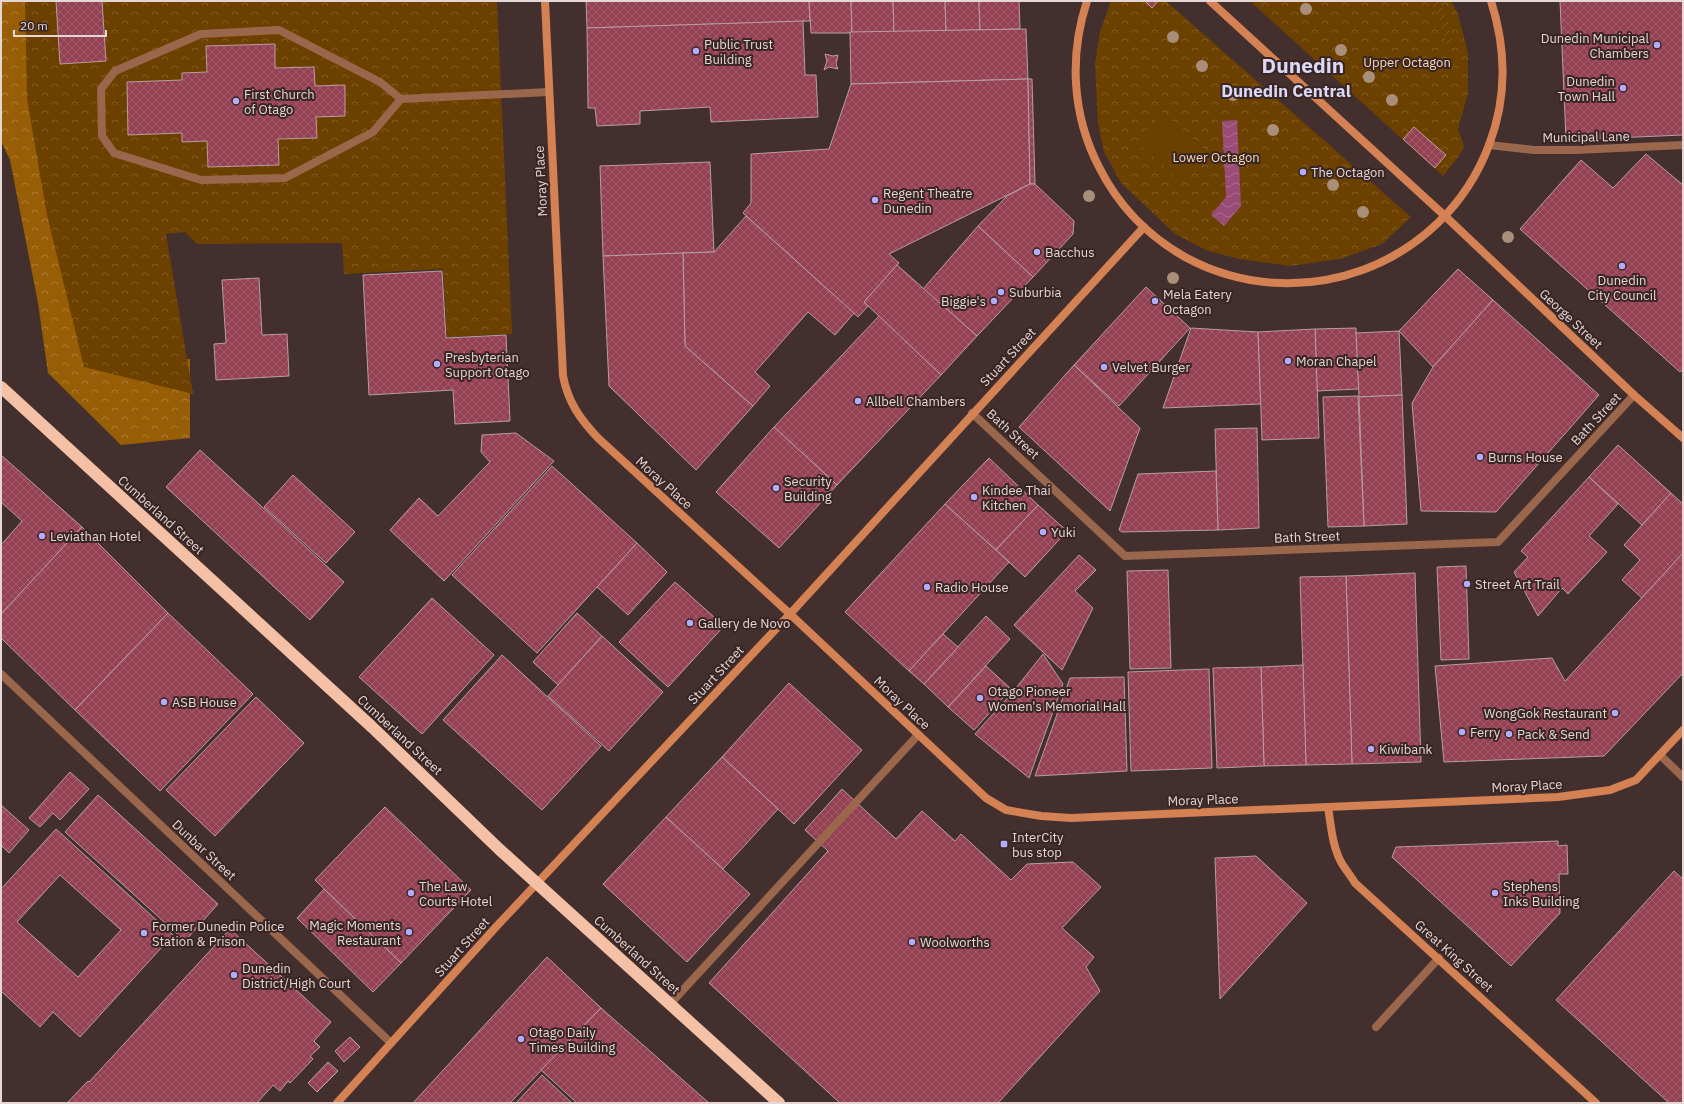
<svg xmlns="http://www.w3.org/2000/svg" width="1684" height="1104" viewBox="0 0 1684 1104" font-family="'IBM Plex Sans',sans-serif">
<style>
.forest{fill:url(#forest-crowns)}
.park{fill:url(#park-crowns)}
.garden{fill:url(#garden-furrows)}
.pitch{fill:#6c4100}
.water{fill:url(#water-waves)}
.building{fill:url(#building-cross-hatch);stroke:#b79ea1;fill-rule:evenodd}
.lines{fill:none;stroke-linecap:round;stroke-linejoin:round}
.lane{stroke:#9b674c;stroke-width:8}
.street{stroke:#9b674c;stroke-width:8}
.secondary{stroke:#d48154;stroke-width:8}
.highway{stroke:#f4c0a6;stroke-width:12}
.tree{fill:#a98e79}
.poi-dot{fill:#b3adf9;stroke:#392523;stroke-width:1.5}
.labels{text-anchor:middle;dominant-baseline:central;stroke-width:4;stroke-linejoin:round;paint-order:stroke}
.poi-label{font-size:13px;fill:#e4d7d5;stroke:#392523;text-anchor:start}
.park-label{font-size:13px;fill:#fcdbb8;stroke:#392523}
.street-label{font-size:13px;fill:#e4d7d5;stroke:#392523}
.district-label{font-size:17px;font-weight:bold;fill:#dad9f6;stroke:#392523}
.town-label{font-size:21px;font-weight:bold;fill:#dad9f6;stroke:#392523}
</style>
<defs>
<pattern id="forest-crowns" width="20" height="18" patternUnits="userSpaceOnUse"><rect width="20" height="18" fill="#985e06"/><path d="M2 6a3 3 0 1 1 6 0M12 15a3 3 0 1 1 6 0" fill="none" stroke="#ab7c35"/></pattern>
<pattern id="park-crowns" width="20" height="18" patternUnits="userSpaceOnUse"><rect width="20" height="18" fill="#6c4100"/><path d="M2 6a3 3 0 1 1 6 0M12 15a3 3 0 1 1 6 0" fill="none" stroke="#815c24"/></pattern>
<pattern id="garden-furrows" width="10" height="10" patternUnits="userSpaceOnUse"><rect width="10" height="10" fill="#6c4100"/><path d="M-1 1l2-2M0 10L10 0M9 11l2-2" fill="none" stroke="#815c24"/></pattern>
<pattern id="water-waves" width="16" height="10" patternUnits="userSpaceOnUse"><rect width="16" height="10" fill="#994c76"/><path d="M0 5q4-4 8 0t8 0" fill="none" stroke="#ac6d8f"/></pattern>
<pattern id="building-cross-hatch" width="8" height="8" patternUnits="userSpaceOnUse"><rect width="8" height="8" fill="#954154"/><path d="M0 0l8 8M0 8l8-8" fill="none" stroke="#a45c6c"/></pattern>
</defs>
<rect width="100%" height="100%" fill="#432f2d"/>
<path class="forest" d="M1,1H39L84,367L190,359V438L121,445L48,373L38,303L10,160L1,141Z"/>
<g class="park">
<path d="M25,1H497L512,334L447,337L443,269L344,274L342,243L197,244L185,232L166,234L193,394L84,367L47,215L27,99Z"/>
<path d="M1111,1H1166L1411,217L1382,244L1340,259L1290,266L1239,259L1206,250L1175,234L1121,183L1104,152L1098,123L1095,63L1100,32Z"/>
<path d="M1250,1H1451L1458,14L1468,53V93L1458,129L1464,146L1459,156L1443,176Z"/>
</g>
<path class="garden" d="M1430,1H1438L1446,16L1453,43H1446L1439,18Z"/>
<path class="pitch" d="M1163,112L1210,154L1183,183L1137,142Z"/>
<path class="water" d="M1237,120L1241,206L1224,226L1211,215L1226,197L1222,121Z"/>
<g class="building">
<path d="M56,1H102L106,61L60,64Z"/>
<path d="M586,1H809L810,21L587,28Z"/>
<path d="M809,1H851L852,33H811Z"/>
<path d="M851,1H893L894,32L852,33Z"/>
<path d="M893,1H945L946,31L894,32Z"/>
<path d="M945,1H979L980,30L946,31Z"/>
<path d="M979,1H1019L1020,29L980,30Z"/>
<path d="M1145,1H1158L1152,8Z"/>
<path d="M1560,1H1683V135L1566,140Z"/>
<path d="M803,21L805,75H816L818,117L711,122L710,107L640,111V124L597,126L595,108H588L587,28Z"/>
<path d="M1026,29L1028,79L851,84L850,32Z"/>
<path d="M275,44V68L314,67L315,86L345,85V116L316,117L317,138L278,139L279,165L208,167L207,141L182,142V133L128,135L127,82L182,80V73L207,72L206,46Z"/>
<path d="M825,54L833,56L838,55L836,64L838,69L829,67L824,70L827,61Z"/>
<path d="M1028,79L1030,184L889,254L899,263L864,302L868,306L858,317L743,213L751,203V154L829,149L851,84Z"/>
<path d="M1028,79H1032L1035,184H1030Z"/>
<path d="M1414,127L1446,155L1435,168L1403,139Z"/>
<path d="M1646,154L1683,185V369L1680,372L1520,229L1581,160L1613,188Z"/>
<path d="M710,162L714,252L603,256L600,166Z"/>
<path d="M1030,184H1035L1074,221L1073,234L1033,277L978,226L1007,196Z"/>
<path d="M746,216L854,313L835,335L808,312L755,372L770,386L753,406L685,346L683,253L714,252Z"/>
<path d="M978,226L1033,277L977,336L923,289Z"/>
<path d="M683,253L685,346L753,406L696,470L609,386L603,256Z"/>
<path d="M897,265L977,336L941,375L864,302Z"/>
<path d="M1458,269L1493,300L1433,367L1399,331Z"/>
<path d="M442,271L446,338L506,335L510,421L455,424L453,390L369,395L363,275Z"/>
<path d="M259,278L262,335L287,334L289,376L216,380L214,344L226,343L222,280Z"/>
<path d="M1146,287L1190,328L1119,406L1074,365Z"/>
<path d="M1493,300L1599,395L1496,512L1421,511L1412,403L1433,367Z"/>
<path d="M879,316L941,375L837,485L774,427Z"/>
<path d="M1191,328L1258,332L1261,404L1163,408Z"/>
<path d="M1356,328L1359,389L1317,391L1315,329Z"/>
<path d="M1315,329L1319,438L1262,440L1258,332Z"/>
<path d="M1399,331L1402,395L1359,397L1356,333Z"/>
<path d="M1074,365L1140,428L1110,511L1019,427Z"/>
<path d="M1402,395L1407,524L1364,526L1359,397Z"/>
<path d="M1358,396L1364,526L1328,527L1323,397Z"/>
<path d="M774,427L837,485L779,548L716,492Z"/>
<path d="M1257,428L1259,528L1218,530L1215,429Z"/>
<path d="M516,433L554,461L444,581L390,530L419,498L438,516L490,462L481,452L482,435Z"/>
<path d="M1618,445L1671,493L1642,525L1589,477Z"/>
<path d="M200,450L344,582L310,620L166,487Z"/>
<path d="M1,455L82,527L1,614V545L22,521L1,502Z"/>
<path d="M989,458L1038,505L996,550L945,504Z"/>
<path d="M552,466L637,543L537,653L452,575Z"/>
<path d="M1216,471L1218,530L1122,532L1119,530L1138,474Z"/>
<path d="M293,475L355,532L326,563L264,507Z"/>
<path d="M1589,477L1618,504L1589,536L1607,552L1568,594L1562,588L1538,616L1514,572L1528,557L1521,551Z"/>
<path d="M1671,493L1683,504V553L1642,598L1622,580L1640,560L1624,545Z"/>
<path d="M945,504L1009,562L909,671L845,612Z"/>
<path d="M1038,505L1067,531L1025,577L996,550Z"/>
<path d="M82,527L168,613L75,710L1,638V614Z"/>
<path d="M637,543L667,572L628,615L597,587Z"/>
<path d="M1683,553V673L1604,756L1444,762L1435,666L1552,658L1565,681Z"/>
<path d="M1079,555L1096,570L1075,591L1093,608L1062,670L1014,625Z"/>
<path d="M1466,566L1469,659L1441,660L1437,567Z"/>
<path d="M1168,570L1171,668L1130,669L1127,571Z"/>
<path d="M1415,573L1421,762L1352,764L1346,576Z"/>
<path d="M1346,576L1352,764L1306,765L1300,577Z"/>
<path d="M675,582L724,626L668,687L619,642Z"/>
<path d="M432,598L494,655L422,734L359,677Z"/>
<path d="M168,613L253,694L160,791L75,710Z"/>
<path d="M577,613L602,636L558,685L533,662Z"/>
<path d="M986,616L1010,639L948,707L924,684Z"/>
<path d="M943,634L958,647L924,684L909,671Z"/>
<path d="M602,636L663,692L609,751L548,696Z"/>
<path d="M1043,654L1063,684L1029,778L975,734L1012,693Z"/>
<path d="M502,655L601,746L542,810L443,720Z"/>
<path d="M1303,665L1306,765L1264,766L1261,667Z"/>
<path d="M986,666L1011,689L974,730L948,707Z"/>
<path d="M1261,667L1264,766L1217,768L1213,668Z"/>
<path d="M1209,669L1212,768L1131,771L1128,672Z"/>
<path d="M1124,677L1127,771L1035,776L1070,678Z"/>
<path d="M789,683L862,750L794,824L722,757Z"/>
<path d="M256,697L304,743L215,836L166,790Z"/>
<path d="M722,757L778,809L723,869L666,817Z"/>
<path d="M70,772L89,789L60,820L53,813L40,827L29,818Z"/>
<path d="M842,789L896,839L922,811L955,841L961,834L1011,880L1027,864L1073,862L1101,887L1062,928L1094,957L1086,967L1100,991L998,1103H840L709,983L828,851L805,830Z"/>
<path d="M98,795L218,904L185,941L65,832Z"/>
<path d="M1,805L29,830L9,853L1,845Z"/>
<path d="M385,807L471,890L401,963L315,880Z"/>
<path d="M666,817L750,894L687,962L603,884Z"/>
<path d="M56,829L173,935L80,1037L53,1012L40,1027L1,991V889ZM60,875L121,930L78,977L17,922Z"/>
<path d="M1558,841V846L1567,845L1568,874H1559L1560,913L1511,966L1392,857L1396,847Z"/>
<path d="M1256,856L1307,903L1220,999L1215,858Z"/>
<path d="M1674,871L1683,879V1103H1669L1556,1000Z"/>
<path d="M324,889L401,963L373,992L297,918Z"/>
<path d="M230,929L331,1022L314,1041L320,1047L310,1056L313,1059L290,1083L288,1081L280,1091L273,1085L257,1103H67L88,1081L89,1082Z"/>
<path d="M547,957L601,1008L510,1103H413Z"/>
<path d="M601,1008L709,1103H577L541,1070Z"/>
<path d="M350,1037L360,1047L344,1062L335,1051Z"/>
<path d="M328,1062L338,1071L317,1092L308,1083Z"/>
<path d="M542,1075L572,1103H516Z"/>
</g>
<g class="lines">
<g class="lane">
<path d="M279,30L380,82L401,99L373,132L285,178L201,180L114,153L102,136L101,89L115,71L201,34Z"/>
<path d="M401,99L549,92"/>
<path d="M1660,755L1683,777"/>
<path d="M670,1004L918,735"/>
<path d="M1376,1027L1439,958"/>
</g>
<g class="street">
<path d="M1489,145L1534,150H1575L1683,145"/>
<path d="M972,413L1125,556L1498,542L1634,395"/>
<path d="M1,674L391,1043"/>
</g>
<g class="secondary">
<path d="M545,1L563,376C568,402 580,419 598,438L790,614L986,798L1006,810L1041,816L1071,818L1558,797L1610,790L1636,780L1683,730"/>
<path d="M1087,1C1069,56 1072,115 1099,167C1118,205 1148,236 1185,257C1299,319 1443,267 1489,145C1507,98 1506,48 1491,1"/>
<path d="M1210,1L1445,216L1634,395L1683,438"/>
<path d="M1328,807C1331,825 1332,845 1341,862C1345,869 1351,876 1355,883L1596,1103"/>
<path d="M337,1103L495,928L790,614L1144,227"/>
</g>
<path class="highway" d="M1,387L372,727L499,849L779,1103"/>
</g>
<g class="tree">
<circle cx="1306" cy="9" r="6"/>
<circle cx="1173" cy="37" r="6"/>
<circle cx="1341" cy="50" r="6"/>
<circle cx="1202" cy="66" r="6"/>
<circle cx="1369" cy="77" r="6"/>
<circle cx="1233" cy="95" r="6"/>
<circle cx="1392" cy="100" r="6"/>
<circle cx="1273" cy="130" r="6"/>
<circle cx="1333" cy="185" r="6"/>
<circle cx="1089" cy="196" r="6"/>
<circle cx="1363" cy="212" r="6"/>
<circle cx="1508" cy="237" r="6"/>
<circle cx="1173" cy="278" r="6"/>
</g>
<g class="poi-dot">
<circle cx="1657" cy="45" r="4"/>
<circle cx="696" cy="51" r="4"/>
<circle cx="1623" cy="88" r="4"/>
<circle cx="236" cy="101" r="4"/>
<circle cx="1303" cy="172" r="4"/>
<circle cx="875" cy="200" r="4"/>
<circle cx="1037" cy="252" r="4"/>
<circle cx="1622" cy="266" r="4"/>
<circle cx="1001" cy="292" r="4"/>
<circle cx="994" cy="301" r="4"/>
<circle cx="1155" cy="301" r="4"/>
<circle cx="1288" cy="361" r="4"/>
<circle cx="437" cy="364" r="4"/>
<circle cx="1104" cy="367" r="4"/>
<circle cx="858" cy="401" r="4"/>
<circle cx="1480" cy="457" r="4"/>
<circle cx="776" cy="488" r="4"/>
<circle cx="974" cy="497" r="4"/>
<circle cx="1043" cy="532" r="4"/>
<circle cx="42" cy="536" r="4"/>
<circle cx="1467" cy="584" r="4"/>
<circle cx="927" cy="587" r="4"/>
<circle cx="690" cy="623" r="4"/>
<circle cx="980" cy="698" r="4"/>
<circle cx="164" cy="702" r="4"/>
<circle cx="1615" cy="713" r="4"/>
<circle cx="1462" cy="732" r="4"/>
<circle cx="1509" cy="734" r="4"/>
<circle cx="1371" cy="749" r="4"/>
<rect x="1000" y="840" width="8" height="8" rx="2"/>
<circle cx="411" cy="893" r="4"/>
<circle cx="1495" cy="893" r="4"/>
<circle cx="409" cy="932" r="4"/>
<circle cx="144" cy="933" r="4"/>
<circle cx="912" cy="942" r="4"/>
<circle cx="234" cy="975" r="4"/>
<circle cx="521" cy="1039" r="4"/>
</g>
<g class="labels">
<g class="poi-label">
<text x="1649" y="38" text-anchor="end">Dunedin Municipal<tspan x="1649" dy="15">Chambers</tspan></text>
<text x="704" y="44">Public Trust<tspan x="704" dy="15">Building</tspan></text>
<text x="1615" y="81" text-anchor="end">Dunedin<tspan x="1615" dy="15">Town Hall</tspan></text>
<text x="244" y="94">First Church<tspan x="244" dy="15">of Otago</tspan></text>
<text x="1311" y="172">The Octagon</text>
<text x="883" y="193">Regent Theatre<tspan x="883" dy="15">Dunedin</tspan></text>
<text x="1045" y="252">Bacchus</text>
<text x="1622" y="280" text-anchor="middle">Dunedin<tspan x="1622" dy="15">City Council</tspan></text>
<text x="1009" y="292">Suburbia</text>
<text x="1163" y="294">Mela Eatery<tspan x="1163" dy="15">Octagon</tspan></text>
<text x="986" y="301" text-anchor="end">Biggie's</text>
<text x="445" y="357">Presbyterian<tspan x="445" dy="15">Support Otago</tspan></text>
<text x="1296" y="361">Moran Chapel</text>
<text x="1112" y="367">Velvet Burger</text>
<text x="866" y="401">Allbell Chambers</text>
<text x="1488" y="457">Burns House</text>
<text x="784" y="481">Security<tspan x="784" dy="15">Building</tspan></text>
<text x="982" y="490">Kindee Thai<tspan x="982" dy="15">Kitchen</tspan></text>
<text x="1051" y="532">Yuki</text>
<text x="50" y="536">Leviathan Hotel</text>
<text x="1475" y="584">Street Art Trail</text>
<text x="935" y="587">Radio House</text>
<text x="698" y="623">Gallery de Novo</text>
<text x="988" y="691">Otago Pioneer<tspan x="988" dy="15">Women's Memorial Hall</tspan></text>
<text x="172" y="702">ASB House</text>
<text x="1607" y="713" text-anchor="end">WongGok Restaurant</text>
<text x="1470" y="732">Ferry</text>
<text x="1517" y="734">Pack &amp; Send</text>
<text x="1379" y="749">Kiwibank</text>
<text x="1012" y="837">InterCity<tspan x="1012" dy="15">bus stop</tspan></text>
<text x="419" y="886">The Law<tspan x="419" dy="15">Courts Hotel</tspan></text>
<text x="1503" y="886">Stephens<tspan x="1503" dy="15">Inks Building</tspan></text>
<text x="401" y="925" text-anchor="end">Magic Moments<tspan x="401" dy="15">Restaurant</tspan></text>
<text x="152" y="926">Former Dunedin Police<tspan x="152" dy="15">Station &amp; Prison</tspan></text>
<text x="920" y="942">Woolworths</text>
<text x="242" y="968">Dunedin<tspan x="242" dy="15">District/High Court</tspan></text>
<text x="529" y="1032">Otago Daily<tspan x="529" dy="15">Times Building</tspan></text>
</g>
<g class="park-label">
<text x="1407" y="62">Upper Octagon</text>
<text x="1216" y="157">Lower Octagon</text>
</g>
<g class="street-label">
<text transform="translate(1586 137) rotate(-1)">Municipal Lane</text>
<text transform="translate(541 181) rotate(-93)">Moray Place</text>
<text transform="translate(1571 319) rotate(43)">George Street</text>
<text transform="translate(1008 357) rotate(-47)">Stuart Street</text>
<text transform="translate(1596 419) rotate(-47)">Bath Street</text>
<text transform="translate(1013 434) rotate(43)">Bath Street</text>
<text transform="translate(664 483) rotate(42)">Moray Place</text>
<text transform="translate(161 515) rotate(42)">Cumberland Street</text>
<text transform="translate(1307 537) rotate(-2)">Bath Street</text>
<text transform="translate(716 675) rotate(-47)">Stuart Street</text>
<text transform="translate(902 703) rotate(43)">Moray Place</text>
<text transform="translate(400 735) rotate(43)">Cumberland Street</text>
<text transform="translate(1527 786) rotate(-3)">Moray Place</text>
<text transform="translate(1203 800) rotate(-2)">Moray Place</text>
<text transform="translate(204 850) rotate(43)">Dunbar Street</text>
<text transform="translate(462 947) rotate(-48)">Stuart Street</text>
<text transform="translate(637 955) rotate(42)">Cumberland Street</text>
<text transform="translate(1454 956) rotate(42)">Great King Street</text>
</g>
<g class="district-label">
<text x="1286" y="91">Dunedin Central</text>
</g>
<g class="town-label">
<text x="1303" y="65">Dunedin</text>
</g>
</g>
<rect width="1684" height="1104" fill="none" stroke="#e4d7d5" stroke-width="4"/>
<path d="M14 30v6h92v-6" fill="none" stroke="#e4d7d5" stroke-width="2"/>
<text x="20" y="30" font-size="12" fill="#e4d7d5" stroke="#392523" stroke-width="3" paint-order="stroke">20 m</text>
</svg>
